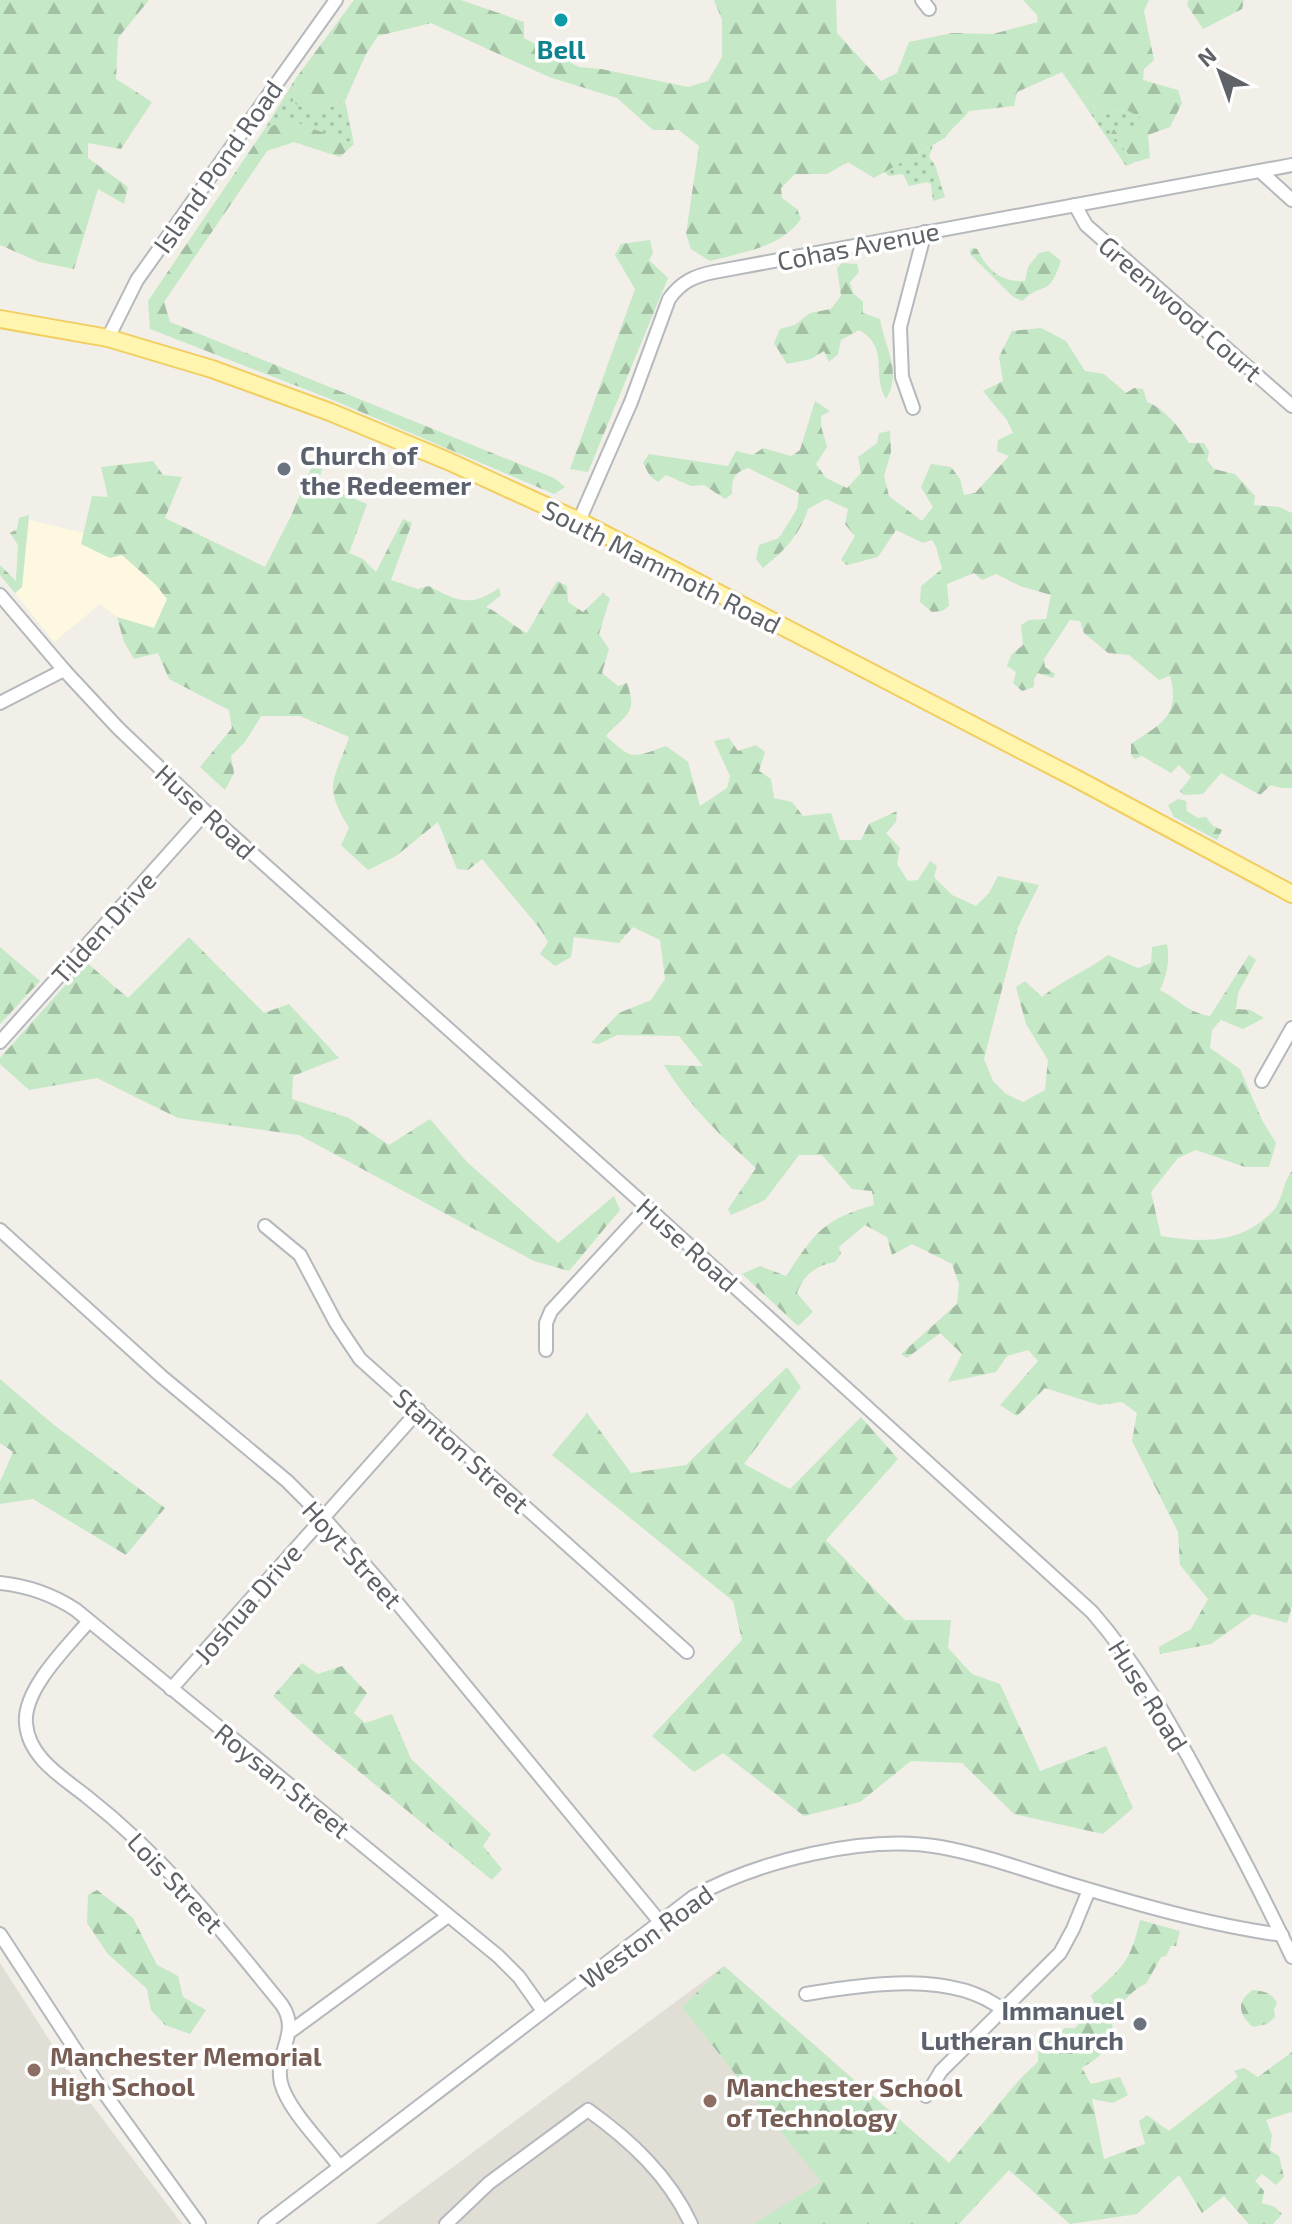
<svg xmlns="http://www.w3.org/2000/svg" width="1292" height="2224" viewBox="0 0 1292 2224" font-family="'Exo 2',sans-serif">
<style>
.commercial{fill:#fef8e0}
.education{fill:#e1ded6}
.green{fill:url(#green-dots)}
.forest{fill:url(#forest-firs)}
.lines{fill:none;stroke-linecap:round;stroke-linejoin:round}
.minor-casing{stroke:#b5b8bc;stroke-width:16}
.major-casing{stroke:#f2ce60;stroke-width:20}
.minor{stroke:#fff;stroke-width:12}
.major{stroke:#fff5af;stroke-width:16}
.culture-dot{fill:#0f9aa8;stroke:#fff;stroke-width:3}
.worship-dot{fill:#6b7280;stroke:#fff;stroke-width:3}
.education-dot{fill:#8d6e63;stroke:#fff;stroke-width:3}
.labels{text-anchor:middle;dominant-baseline:central;stroke-width:7;stroke-linejoin:round;paint-order:stroke}
.culture-label{font-size:26px;font-weight:bold;fill:#0d838f;stroke:#fff}
.street-label{font-size:26px;fill:#5f6368;stroke:#fff}
.worship-label{font-size:26px;font-weight:bold;fill:#5b616d;stroke:#fff;text-anchor:start}
.education-label{font-size:26px;font-weight:bold;fill:#785e54;stroke:#fff;text-anchor:start}
</style>
<defs>
<pattern id="green-dots" width="8" height="8" patternUnits="userSpaceOnUse" patternTransform="scale(2)"><rect width="8" height="8" fill="#c5e8c6"/><path d="M2 2h.1M6 6h.1" fill="none" stroke="#a3c0a5" stroke-width="1.8" stroke-linecap="round"/></pattern>
<pattern id="forest-firs" width="22" height="20" patternUnits="userSpaceOnUse" patternTransform="scale(2)"><rect width="22" height="20" fill="#c5e8c6"/><path d="M5 1l3.5 6h-7zM16 11l3.5 6h-7z" fill="#a3c0a5"/></pattern>
</defs>
<rect width="100%" height="100%" fill="#f1efe8"/>
<path class="commercial" d="M29,520L84,533L81,544L122,555L156,585L167,599L154,628L117,617L100,604L54,642L15,593L22,587Z"/>
<g class="education">
<path d="M0,1963L86,2097L182,2224H0Z"/>
<path d="M724,1966L958,2171L904,2224H376Z"/>
</g>
<g class="green">
<path d="M296,78L293,103L317,113L345,101L354,144L287,119L264,130Z"/>
<path d="M1078,95L1086,97L1102,115L1123,108L1142,118L1132,132L1111,133L1135,162L1126,166Z"/>
<path d="M933,145L929,157L935,165L945,197L933,201L931,184L927,182L909,186L903,174L889,176L884,172Z"/>
</g>
<g class="forest">
<path d="M0,0H149L118,38L116,79L152,102L121,149L88,143V158L128,187L124,204L98,189L74,269L39,262L0,245Z"/>
<path d="M354,0H461L524,22V38L579,67L601,69L688,87L708,81L722,57V20L714,0H836L837,33L881,81L897,73L909,42L952,33L993,34L1038,22L1037,15L1023,0H1149L1144,11L1154,60L1144,69L1143,80L1178,90L1182,103L1170,127L1148,135L1150,158L1135,162L1111,133L1116,127L1132,131L1141,118L1123,108L1102,115L1086,97L1078,95L1062,72L1017,92L1014,106L969,111C961,122 952,127 945,138L874,178L848,162L827,174H795L781,188L782,198L797,209L801,219C780,248 743,252 710,261L691,249L686,234L699,146L679,130H653L617,98L549,77L431,23L378,36L366,54L345,101L317,113L293,103L296,78Z"/>
<path d="M1188,0H1244L1242,9L1203,29L1187,5Z"/>
<path d="M287,119L354,144L340,157L294,142L267,151L164,302L170,322L554,478L565,487L554,494L333,400L150,329L148,301L264,130Z"/>
<path d="M650,240L653,253L649,260L668,278L588,472L570,469L635,289L615,255L621,244Z"/>
<path d="M973,248L977,249C988,271 1000,282 1025,281L1028,267L1039,253L1049,251L1061,261C1048,299 1045,280 1022,301L1012,296L970,254V250Z"/>
<path d="M842,263L857,264L859,272L850,282L853,293L863,302V313L880,319C884,346 903,373 886,399C871,374 890,347 859,330L841,340L838,354L829,362L824,351L811,359L787,364L774,343L780,329L795,325L810,313L831,309L841,296L837,268Z"/>
<path d="M1041,328L1066,341L1085,371L1104,374L1126,393L1134,388L1143,389L1147,402C1165,409 1179,427 1189,443H1204L1209,452L1207,460L1214,469L1235,474L1255,496L1254,505L1279,507L1292,513V788H1281L1271,785L1260,795L1221,773L1203,794L1184,795L1180,791L1191,777L1179,765L1171,773L1142,756L1135,759L1131,755V744C1160,724 1181,717 1170,676L1159,680L1129,655L1108,653L1084,633L1080,621L1070,620L1044,659L1045,667L1055,674L1053,678L1038,673L1034,679V687L1022,691L1013,683L1016,672L1007,666L1011,655L1023,645L1021,625L1029,620L1046,619L1051,595L1020,586L996,574L982,580L974,573L947,584L949,606L942,611L932,612L920,602L921,586L942,569L936,547L932,540L923,543L896,530L878,557L847,565L841,560L855,536L845,524L848,509L826,499L808,509C800,535 784,551 763,568L756,559L759,545L779,538L797,509L799,493L748,468C733,473 732,479 732,494L725,499L704,485L691,486L666,475L658,482L650,476L643,463L649,454L728,466L736,451L753,455L763,448L791,456L800,450L815,401L830,411L821,416V426L827,447L816,464L826,478L847,488L861,473L858,457L877,443L879,433L890,431L891,452L884,476L889,496L922,521L933,507L921,487L931,464L951,467L960,479L964,495L975,493L1009,456L997,451L998,440L1013,433L1007,420L983,391L1003,381L999,357L1012,331Z"/>
<path d="M318,452L326,454L318,484L367,504L349,553L363,559L376,572L403,519L412,523L391,580L418,589L429,586C456,601 471,608 499,588L501,595L486,607C502,614 512,626 527,633L557,581L567,586L568,602L583,612L603,593L610,598L599,634L609,649L602,673L618,686L627,683C638,715 626,713 606,736C633,761 632,758 666,746L688,762L700,806L727,788L730,776L714,741L729,738L738,751L756,745L765,752L759,771L771,779L774,798L792,802L803,816L831,813L840,840H861L869,824L897,811L896,822L886,833L900,848L897,864L908,881L918,880L930,861L937,866L934,877L952,895L976,906L989,893L998,876L1039,885L1018,927L984,1059L993,1081L1006,1094L1023,1102L1045,1090L1048,1060L1026,1024L1016,987L1025,981L1042,997C1062,980 1087,971 1108,955L1138,968L1151,963L1152,947L1167,944C1170,961 1167,974 1160,990C1179,1000 1189,1013 1210,1016L1249,955L1256,960L1238,993L1236,1009L1250,1010L1264,1018L1243,1029L1221,1020L1212,1030L1210,1048L1240,1069L1262,1120L1276,1143L1269,1167H1245L1196,1150L1178,1158L1151,1192L1161,1236C1202,1243 1242,1244 1273,1211C1283,1201 1282,1183 1292,1171V1606L1287,1623L1253,1614L1211,1644L1160,1654L1159,1647L1191,1629L1208,1599L1180,1565L1178,1532L1132,1441L1137,1413L1122,1402L1099,1405L1045,1388L1017,1416L1000,1405L1038,1361L1028,1350L1007,1356L996,1372L948,1382L962,1354L940,1333L907,1358L901,1354L957,1304L959,1284L952,1264L912,1244L892,1255L887,1237L865,1225L839,1247L841,1254L835,1262C817,1265 804,1274 797,1293L813,1312L798,1326L742,1274L760,1266L786,1276C815,1234 821,1220 874,1205L872,1191L852,1189L822,1155H799L765,1200L731,1215L728,1209L756,1168C721,1136 689,1106 664,1065L703,1066L679,1036L617,1035L599,1044L591,1043L619,1013L651,1000L665,979L660,940L633,927L619,943L574,937L571,957L555,966L540,954L548,942L541,930L482,859L468,870L457,869L438,822L396,856L368,870L341,845L349,828C322,783 334,783 349,737L300,716H261L245,742L231,756L234,773L225,790L200,767L232,728L229,710L169,679L158,653L134,659L124,642L117,617L154,628L167,599L156,585L122,555L110,558L81,544L92,496L108,497L101,467L153,461L163,475L182,477L165,518L265,567L291,516Z"/>
<path d="M29,515L22,587L15,593L0,575V565L16,581L18,545L10,533L17,529L19,518Z"/>
<path d="M1178,799L1186,801L1187,811L1198,818L1206,817L1213,826L1222,830L1217,840L1174,817L1168,805Z"/>
<path d="M189,937L264,1013L289,1004L339,1058L293,1076L292,1099L349,1118L389,1145L430,1119L467,1162L558,1243L614,1196L620,1210L569,1271L534,1261L299,1135L178,1118L97,1078L29,1090L0,1064V1058L86,962L128,998Z"/>
<path d="M0,947L40,981L0,1024Z"/>
<path d="M787,1367L801,1387L744,1464L790,1489L861,1417L898,1459L826,1540L905,1620H951L948,1648L972,1674L1000,1684L1040,1771L1106,1746L1133,1808L1103,1834L1014,1814L962,1763L911,1761L860,1802L804,1816L723,1753L694,1772L652,1736L742,1640L733,1601L552,1455L587,1413L631,1473L686,1465Z"/>
<path d="M0,1379L54,1425L165,1508L126,1555L33,1499L0,1504V1482L13,1452L0,1443Z"/>
<path d="M302,1663L318,1674L342,1666L367,1693L354,1713L365,1723L392,1714L411,1759L491,1834L483,1846L502,1869L492,1880L323,1742L273,1696Z"/>
<path d="M97,1890L133,1918L157,1965L178,1976L183,1997L206,2010L190,2034L165,2025L151,2010L147,1989L108,1954L87,1923L88,1895Z"/>
<path d="M1140,1920L1180,1931L1176,1946H1171L1166,1956L1161,1957L1146,1984C1134,1988 1120,2004 1114,2016C1110,2024 1115,2033 1110,2042C1103,2054 1094,2061 1082,2068L1091,2084L1120,2077L1128,2095L1113,2103L1092,2099L1104,2159L1145,2144L1139,2121L1147,2115L1169,2131L1238,2077L1234,2071L1244,2068L1258,2077L1292,2052V2115L1291,2112L1266,2120L1272,2135L1270,2150L1279,2156L1284,2177L1276,2185L1262,2174L1255,2181L1264,2191L1262,2203L1275,2207L1282,2214L1273,2224H1249L1224,2196L1202,2213L1179,2175L1137,2214L1070,2224L1009,2170L959,2224H754L821,2182L682,2007L724,1966L949,2163L1020,2079L1038,2062V2051L1065,2028H1075L1096,2006L1091,1996C1122,1967 1130,1964 1140,1920Z"/>
<path d="M1253,1990C1264,1991 1272,1993 1277,2003L1274,2009L1275,2017L1267,2024L1253,2027C1238,2014 1236,2001 1253,1990Z"/>
</g>
<g class="lines">
<g class="minor-casing">
<g id="minor">
<path d="M922,0L929,9"/>
<path d="M1261,172L1292,200"/>
<path d="M1075,205L1086,225L1292,406"/>
<path d="M108,338L137,280L336,0"/>
<path d="M913,408L902,377L900,327L925,232"/>
<path d="M579,521L631,402L669,299C681,282 694,276 714,272L1292,165"/>
<path d="M0,595L64,670L118,728L206,812L647,1207L1092,1612C1138,1665 1169,1721 1202,1782C1234,1840 1264,1898 1292,1957"/>
<path d="M0,703L64,670"/>
<path d="M0,1042L206,812"/>
<path d="M1262,1081L1292,1028"/>
<path d="M265,1226L300,1255L336,1323L360,1359L687,1652"/>
<path d="M0,1230L161,1376L287,1481L323,1517L385,1588L660,1922"/>
<path d="M546,1350V1323L551,1311L647,1207"/>
<path d="M0,1583C29,1586 52,1594 76,1610L498,1956L519,1977L543,2011"/>
<path d="M89,1621C68,1646 23,1689 26,1723C28,1757 62,1777 86,1796C166,1859 219,1927 282,2005C301,2033 274,2052 281,2083C288,2110 322,2143 339,2166"/>
<path d="M171,1689L419,1410"/>
<path d="M0,1934L97,2083L199,2224"/>
<path d="M806,1994C865,1984 954,1970 1003,2010"/>
<path d="M291,2031L448,1916"/>
<path d="M926,2096L941,2071L1060,1953L1073,1929L1089,1890"/>
<path d="M265,2224L693,1897C758,1861 866,1834 940,1847C990,1856 1038,1875 1087,1889C1151,1908 1216,1926 1282,1935"/>
<path d="M446,2224L489,2183L588,2110C630,2140 669,2176 691,2224"/>
</g>
</g>
<g class="major-casing">
<path id="major" d="M0,319L108,338L212,369L330,412L448,461L579,521L1077,779L1292,894"/>
</g>
<use href="#minor" class="minor"/>
<use href="#major" class="major"/>
</g>
<circle class="culture-dot" cx="561" cy="20" r="8"/>
<g class="worship-dot">
<circle cx="284" cy="469" r="8"/>
<circle cx="1140" cy="2024" r="8"/>
</g>
<g class="education-dot">
<circle cx="34" cy="2070" r="8"/>
<circle cx="710" cy="2101" r="8"/>
</g>
<g class="labels">
<g class="culture-label">
<text x="561" y="48">Bell</text>
</g>
<g class="street-label">
<text transform="translate(217 166) rotate(-55)">Island Pond Road</text>
<text transform="translate(858 245) rotate(-11)">Cohas Avenue</text>
<text transform="translate(1181 308) rotate(41)">Greenwood Court</text>
<text transform="translate(662 566) rotate(27)">South Mammoth Road</text>
<text transform="translate(206 811) rotate(43)">Huse Road</text>
<text transform="translate(103 927) rotate(-48)">Tilden Drive</text>
<text transform="translate(688 1244) rotate(42)">Huse Road</text>
<text transform="translate(462 1450) rotate(42)">Stanton Street</text>
<text transform="translate(353 1554) rotate(48)">Hoyt Street</text>
<text transform="translate(247 1603) rotate(-49)">Joshua Drive</text>
<text transform="translate(1149 1695) rotate(58)">Huse Road</text>
<text transform="translate(283 1780) rotate(39)">Roysan Street</text>
<text transform="translate(176 1882) rotate(47)">Lois Street</text>
<text transform="translate(646 1936) rotate(-36)">Weston Road</text>
</g>
<g class="worship-label">
<text x="300" y="454">Church of<tspan x="300" dy="30">the Redeemer</tspan></text>
<text x="1124" y="2009" text-anchor="end">Immanuel<tspan x="1124" dy="30">Lutheran Church</tspan></text>
</g>
<g class="education-label">
<text x="50" y="2055">Manchester Memorial<tspan x="50" dy="30">High School</tspan></text>
<text x="726" y="2086">Manchester School<tspan x="726" dy="30">of Technology</tspan></text>
</g>
</g>
<g transform="translate(1220 72) rotate(319)" stroke="#ffffff" stroke-width="6" paint-order="stroke">
<path d="M0-6L14 30L0 20L-14 30Z" fill="#5f6368"/>
<text y="-12" font-size="22" font-weight="bold" text-anchor="middle" fill="#5f6368">N</text>
</g>
</svg>
